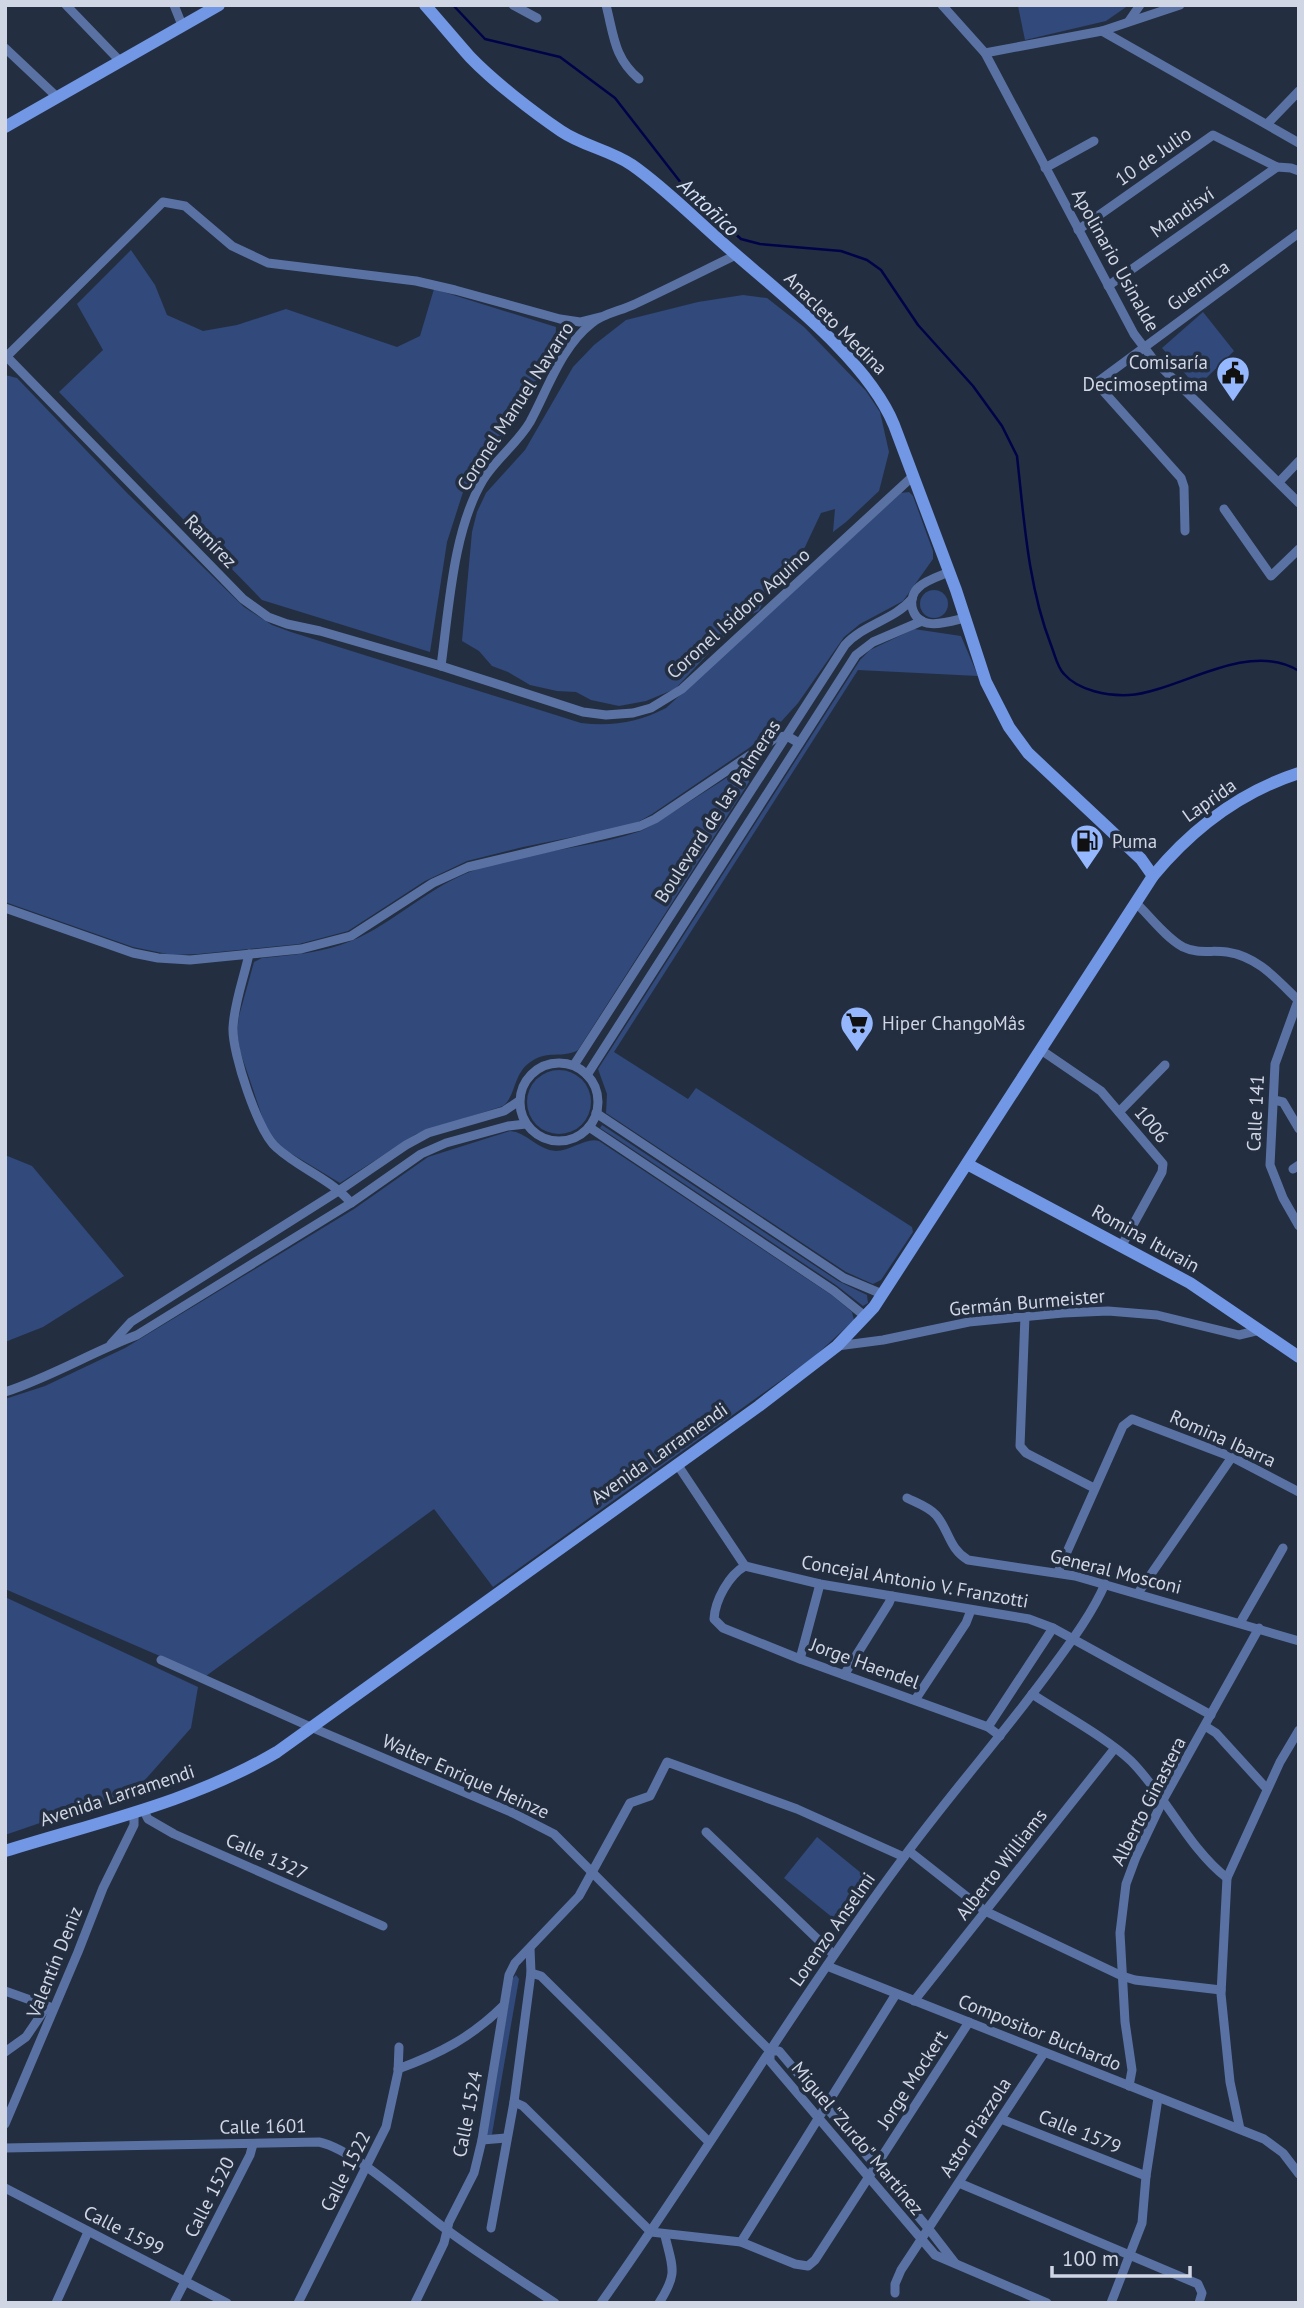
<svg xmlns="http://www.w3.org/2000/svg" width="1304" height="2308" viewBox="0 0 1304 2308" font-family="'PT Sans',sans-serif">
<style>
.green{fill:#31497b}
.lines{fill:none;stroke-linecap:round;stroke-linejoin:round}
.stream{stroke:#000348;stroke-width:2.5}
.street{stroke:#5a72a3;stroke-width:9}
.secondary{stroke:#7297e5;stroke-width:12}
.labels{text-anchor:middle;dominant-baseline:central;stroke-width:7;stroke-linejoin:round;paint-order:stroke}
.street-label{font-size:19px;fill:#d0d6e3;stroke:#242e41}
.poi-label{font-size:19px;fill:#d0d6e3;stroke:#242e41;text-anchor:start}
.water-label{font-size:21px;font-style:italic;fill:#d7e2f6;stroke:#242e41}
</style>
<rect width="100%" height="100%" fill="#242e41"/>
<g class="green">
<path d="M1010,5H1129L1106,21L1025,40L1018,6Z"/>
<path d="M131,250L155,285L167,315L203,331L237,325L286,309L397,347L420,336L434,289L556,327L555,349L502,440L464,489L447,542L430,652L262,600L59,392L103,350L77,304Z"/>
<path d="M743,295L767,298L804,327L866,391L880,412L889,452L879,491L846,522L833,532L835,509L821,513L805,547L787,571L769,590L759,611L741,619L675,689L646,701L619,706L591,700L576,692L557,691L530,685L508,672L492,666L479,651L462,641L472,532L477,512L486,493L525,450L573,367L594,345L626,320L698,302Z"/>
<path d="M1203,312L1234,351L1197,387L1162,348Z"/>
<path d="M5,375L17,378L127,493L244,607L272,625L291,632L581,723C612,727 639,722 666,708L901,493L909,492L913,496L933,551V559L903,601L860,624L844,637L798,703L779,724L749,748L652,814L638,822L617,828L523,847L467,861L425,881L348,931L299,944L198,954L172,955L133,947L5,902Z"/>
<circle cx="934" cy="604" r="14"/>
<path d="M914,629L961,636L978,676L858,670L614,1052L688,1099L696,1088L912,1227L913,1232L881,1280L873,1284L846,1272L606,1113L607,1094L598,1069L860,660L870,650Z"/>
<path d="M742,768L747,770L749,782L578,1050C563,1059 547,1049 529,1063C513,1075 516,1096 503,1106L416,1134L340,1183L287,1151L276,1141L265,1125L240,1051L237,1032L239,1016L254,962L262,958C292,955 323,953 351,941C395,923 429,886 475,870C529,851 587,849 641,831L656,823Z"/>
<circle cx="559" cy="1102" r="32"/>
<path d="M602,1125L838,1281L867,1295L868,1303L863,1306L836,1285L611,1135L600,1128Z"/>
<path d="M510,1131C527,1132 537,1150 556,1151C571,1151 586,1137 599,1141L833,1296L852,1312L854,1320L815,1356L493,1587L434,1509L206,1676L5,1589V1399L45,1386L125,1348L354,1209L428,1157Z"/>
<path d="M5,1155L32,1166L124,1276L43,1327L5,1342Z"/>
<path d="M5,1597L198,1687L191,1728L136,1790L5,1835Z"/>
<path d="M817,1837L866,1877L833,1918L784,1878Z"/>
<path d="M516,1975L519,1979L492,2134L489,2138L486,2133L513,1978Z"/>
</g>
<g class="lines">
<path class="stream" d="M453,5L485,39L560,57L615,98L685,188L741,239L760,244L841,251L867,260L881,270L918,325L973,386L1002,426L1017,456C1024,519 1028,586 1051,645C1055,655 1057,667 1064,674C1079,691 1108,696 1129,695C1153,694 1192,676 1216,669C1243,660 1274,655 1299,671"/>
<g class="street">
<path d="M66,5L119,60"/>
<path d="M174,5L182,25"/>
<path d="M513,5L537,18"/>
<path d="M606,5C614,36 614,58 639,79"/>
<path d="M942,5L985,53L1134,334L1153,359L1299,503"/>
<path d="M1129,21L1140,5"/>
<path d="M1102,31L1299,143"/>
<path d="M5,48L56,96"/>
<path d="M985,53L1102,31L1180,5"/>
<path d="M1267,124L1299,91"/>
<path d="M1045,168L1094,141"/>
<path d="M1078,230L1213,135L1277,167L1291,168L1299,171"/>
<path d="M1108,286L1277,167"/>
<path d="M7,357L243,599L268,617L287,624L320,631L441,666L583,712L606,715L633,713L651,708L682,689L913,476"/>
<path d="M5,358L163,202L185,206L232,246L268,263L416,281L455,290L560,319L580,322L600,317"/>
<path d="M1279,482L1299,461"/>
<path d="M1224,509L1271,576L1299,549"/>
<path d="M1185,531L1184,487L1181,478L1096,383L1299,233"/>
<path d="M949,572C940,576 926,580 919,587C913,592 911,600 912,607C918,633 948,622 965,618"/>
<path d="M441,666C449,608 453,530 483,480C496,459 517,444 530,422C548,389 561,347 592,323C604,313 621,311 635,304C669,288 703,271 736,255"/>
<path d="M1135,902C1150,916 1165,937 1183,947C1197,954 1213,950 1227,952C1259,957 1277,980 1299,1001"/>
<path d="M5,908L133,953L158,958L190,960L301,949L351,936L433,883L468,867L640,826L655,819L777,737L787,736L799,743"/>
<path d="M249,954C244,978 234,1003 233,1028C232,1053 258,1132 277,1148C300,1169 331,1179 351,1203"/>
<path d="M1299,998L1275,1064L1270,1165L1283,1198L1299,1226"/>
<path d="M1041,1050L1101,1091L1163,1164L1162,1172L1122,1245"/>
<circle cx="559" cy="1102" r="39"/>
<path d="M574,1065L845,645C864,624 894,620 912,599"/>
<path d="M587,1075L856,655L873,642L922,621"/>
<path d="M1274,1100L1283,1102L1299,1129"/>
<path d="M1119,1112L1165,1065"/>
<path d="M596,1113L844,1278L882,1294"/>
<path d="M589,1127L834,1291L866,1317"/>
<path d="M1293,1169L1299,1165"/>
<path d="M1025,1316L1020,1446L1026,1453L1094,1488"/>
<path d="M111,1344L131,1322L340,1190L406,1145L428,1133L504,1111L519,1101"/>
<path d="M837,1346L883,1340L969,1322L1063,1313L1108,1311L1157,1315L1239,1335L1260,1330"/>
<path d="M5,1392C51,1377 92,1352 137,1335L351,1203L421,1154L446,1143L508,1126L526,1124"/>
<path d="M677,1464L745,1566"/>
<path d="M907,1498C917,1503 929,1507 936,1515C949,1530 949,1549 968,1560L1075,1576L1299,1641"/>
<path d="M1058,1572L1123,1426L1132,1419L1232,1457L1299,1492"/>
<path d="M1138,1593L1232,1457"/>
<path d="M1240,1623L1283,1548"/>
<path d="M800,1659L820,1584"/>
<path d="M161,1660L313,1728L513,1813L554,1834L770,2051"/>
<path d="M844,1675L889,1603L892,1596"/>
<path d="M1032,1694C1061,1713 1107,1738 1131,1761C1166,1796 1189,1849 1227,1878"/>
<path d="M915,1700L966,1623L971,1610"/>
<path d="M1205,1726L1216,1733L1267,1789"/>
<path d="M988,1727L1053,1628"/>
<path d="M1000,1736L988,1727L800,1659L723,1628L714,1619C715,1600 729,1575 745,1566L820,1584L1029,1619L1053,1628L1211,1715"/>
<path d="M144,1811L148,1819L174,1834L383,1926"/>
<path d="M706,1832L833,1954"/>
<path d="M909,1851L985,1911L1122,1976L1135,1980L1221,1990"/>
<path d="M827,1966L1264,2139L1283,2153L1299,2174"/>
<path d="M531,1973L541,1976L709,2142"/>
<path d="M5,1991L50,2007"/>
<path d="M914,2001L1115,1748"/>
<path d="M770,2051H779L928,2228L955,2263"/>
<path d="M5,2052L26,2037L47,2006"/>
<path d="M770,2052V2061L935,2255L1047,2303"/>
<path d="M398,2069C439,2054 472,2037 503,2006"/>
<path d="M1129,2086L1132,2070L1125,2022L1120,1933L1126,1884L1136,1857L1163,1800L1259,1628"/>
<path d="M514,2102L523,2106L651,2232L741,2242L795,2264L808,2266L815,2260L969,2022"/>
<path d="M1001,2119L1146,2176"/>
<path d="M5,2124L78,1952L103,1888L134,1825V1814"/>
<path d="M1240,2129L1230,2082L1221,1994L1227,1878L1280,1762L1299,1730"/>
<path d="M482,2140L506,2138"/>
<path d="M5,2148L319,2142C356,2150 414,2206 447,2230C482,2256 519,2279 555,2303"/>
<path d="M959,2183L1198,2284L1202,2293L1199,2303"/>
<path d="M5,2188L227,2303"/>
<path d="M491,2228L514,2102L531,1973L530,1948"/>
<path d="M741,2242L896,1994"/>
<path d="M895,2293V2284L901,2270L1044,2053"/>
<path d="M56,2303L88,2232"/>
<path d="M174,2303L250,2155L253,2144"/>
<path d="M298,2303L386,2127L398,2072L399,2047"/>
<path d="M415,2303L444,2243L449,2222L474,2173L482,2140L509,1975L515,1963L579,1896L630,1803L650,1796L667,1762L797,1809L904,1857"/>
<path d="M601,2303C704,2158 795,2004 901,1861C949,1795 1003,1735 1051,1669C1070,1643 1092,1614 1105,1584"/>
<path d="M659,2303C678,2273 673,2269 665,2236"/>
<path d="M1111,2303L1142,2223L1146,2176L1158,2098"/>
</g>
<g class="secondary">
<path d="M425,5C440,22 455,40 470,57C493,81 533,112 561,131C583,146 610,150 632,165C665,188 695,219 725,245C779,293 867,359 894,425L956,590L986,682L1009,727L1028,753L1141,859L1153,876"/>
<path d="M5,127L219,5"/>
<path d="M967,1164L1190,1283L1299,1357"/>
<path d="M5,1851C98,1822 192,1802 277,1752L759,1406L837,1346L874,1307L1153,876C1192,829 1240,792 1299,773"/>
</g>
</g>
<defs>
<g id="civic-pin" transform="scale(1.75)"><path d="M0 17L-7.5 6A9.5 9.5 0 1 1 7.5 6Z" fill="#94b7fd" stroke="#242e41"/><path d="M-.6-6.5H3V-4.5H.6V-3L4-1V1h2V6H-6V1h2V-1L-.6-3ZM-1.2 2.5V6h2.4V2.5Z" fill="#111"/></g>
<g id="fuel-pin" transform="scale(1.75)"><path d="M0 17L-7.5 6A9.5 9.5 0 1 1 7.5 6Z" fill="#94b7fd" stroke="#242e41"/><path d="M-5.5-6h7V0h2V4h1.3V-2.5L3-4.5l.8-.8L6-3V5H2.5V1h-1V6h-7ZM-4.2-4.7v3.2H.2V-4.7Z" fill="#111"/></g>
<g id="supermarket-pin" transform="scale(1.75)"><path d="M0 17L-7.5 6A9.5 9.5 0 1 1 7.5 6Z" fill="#94b7fd" stroke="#242e41"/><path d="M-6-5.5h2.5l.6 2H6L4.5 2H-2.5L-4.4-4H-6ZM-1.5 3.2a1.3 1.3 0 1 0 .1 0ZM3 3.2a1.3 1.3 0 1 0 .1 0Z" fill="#111"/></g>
</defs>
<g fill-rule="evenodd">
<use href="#civic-pin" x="1233" y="373"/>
<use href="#fuel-pin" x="1087" y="841"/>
<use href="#supermarket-pin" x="857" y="1023"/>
</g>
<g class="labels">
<g class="street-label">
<text transform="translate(1153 156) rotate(-35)">10 de Julio</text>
<text transform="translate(1182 212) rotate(-35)">Mandisví</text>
<text transform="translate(1116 260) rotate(61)">Apolinario Usinalde</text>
<text transform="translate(1198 285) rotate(-36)">Guernica</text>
<text transform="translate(836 323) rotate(45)">Anacleto Medina</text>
<text transform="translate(515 406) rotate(-57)">Coronel Manuel Navarro</text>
<text transform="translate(211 541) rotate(46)">Ramírez</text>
<text transform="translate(738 613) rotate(-42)">Coronel Isidoro Aquino</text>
<text transform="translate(1209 800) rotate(-35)">Laprida</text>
<text transform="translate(717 811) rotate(-57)">Boulevard de las Palmeras</text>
<text transform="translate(1255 1113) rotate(-87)">Calle 141</text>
<text transform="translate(1152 1124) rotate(50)">1006</text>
<text transform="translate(1146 1238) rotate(29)">Romina Iturain</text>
<text transform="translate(1027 1302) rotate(-5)">Germán Burmeister</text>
<text transform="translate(1223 1438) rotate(24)">Romina Ibarra</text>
<text transform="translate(659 1453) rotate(-35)">Avenida Larramendi</text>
<text transform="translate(1116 1571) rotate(14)">General Mosconi</text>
<text transform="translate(915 1581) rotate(10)">Concejal Antonio V. Franzotti</text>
<text transform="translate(865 1663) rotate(20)">Jorge Haendel</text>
<text transform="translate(466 1776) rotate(24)">Walter Enrique Heinze</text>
<text transform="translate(117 1795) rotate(-18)">Avenida Larramendi</text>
<text transform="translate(1148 1801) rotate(-63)">Alberto Ginastera</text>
<text transform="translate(267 1856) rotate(24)">Calle 1327</text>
<text transform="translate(1001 1864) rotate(-52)">Alberto Williams</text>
<text transform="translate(832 1929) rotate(-55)">Lorenzo Anselmi</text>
<text transform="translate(54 1962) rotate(-68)">Valentín Deniz</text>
<text transform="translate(1040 2032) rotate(22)">Compositor Buchardo</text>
<text transform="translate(912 2079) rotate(-57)">Jorge Mockert</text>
<text transform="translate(467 2114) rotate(-79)">Calle 1524</text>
<text transform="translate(263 2126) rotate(-1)">Calle 1601</text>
<text transform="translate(975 2127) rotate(-57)">Astor Piazzola</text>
<text transform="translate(1080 2131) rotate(22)">Calle 1579</text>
<text transform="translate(858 2138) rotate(50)">Miguel "Zurdo" Martínez</text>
<text transform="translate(345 2171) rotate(-63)">Calle 1522</text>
<text transform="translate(209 2197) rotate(-63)">Calle 1520</text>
<text transform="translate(124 2230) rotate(27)">Calle 1599</text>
</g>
<g class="poi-label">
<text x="1208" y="362" text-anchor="end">Comisaría<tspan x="1208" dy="22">Decimoseptima</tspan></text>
<text x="1112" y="841">Puma</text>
<text x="882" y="1023">Hiper ChangoMâs</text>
</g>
<g class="water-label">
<text transform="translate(709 207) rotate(43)">Antoñico</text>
</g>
</g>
<rect width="1304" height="2308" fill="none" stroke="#d0d6e3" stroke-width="14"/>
<path d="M1052 2266v10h138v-10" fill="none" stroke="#d0d6e3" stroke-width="3.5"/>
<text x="1062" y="2266" font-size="21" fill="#d0d6e3" stroke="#242e41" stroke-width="5" paint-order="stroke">100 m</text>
</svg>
